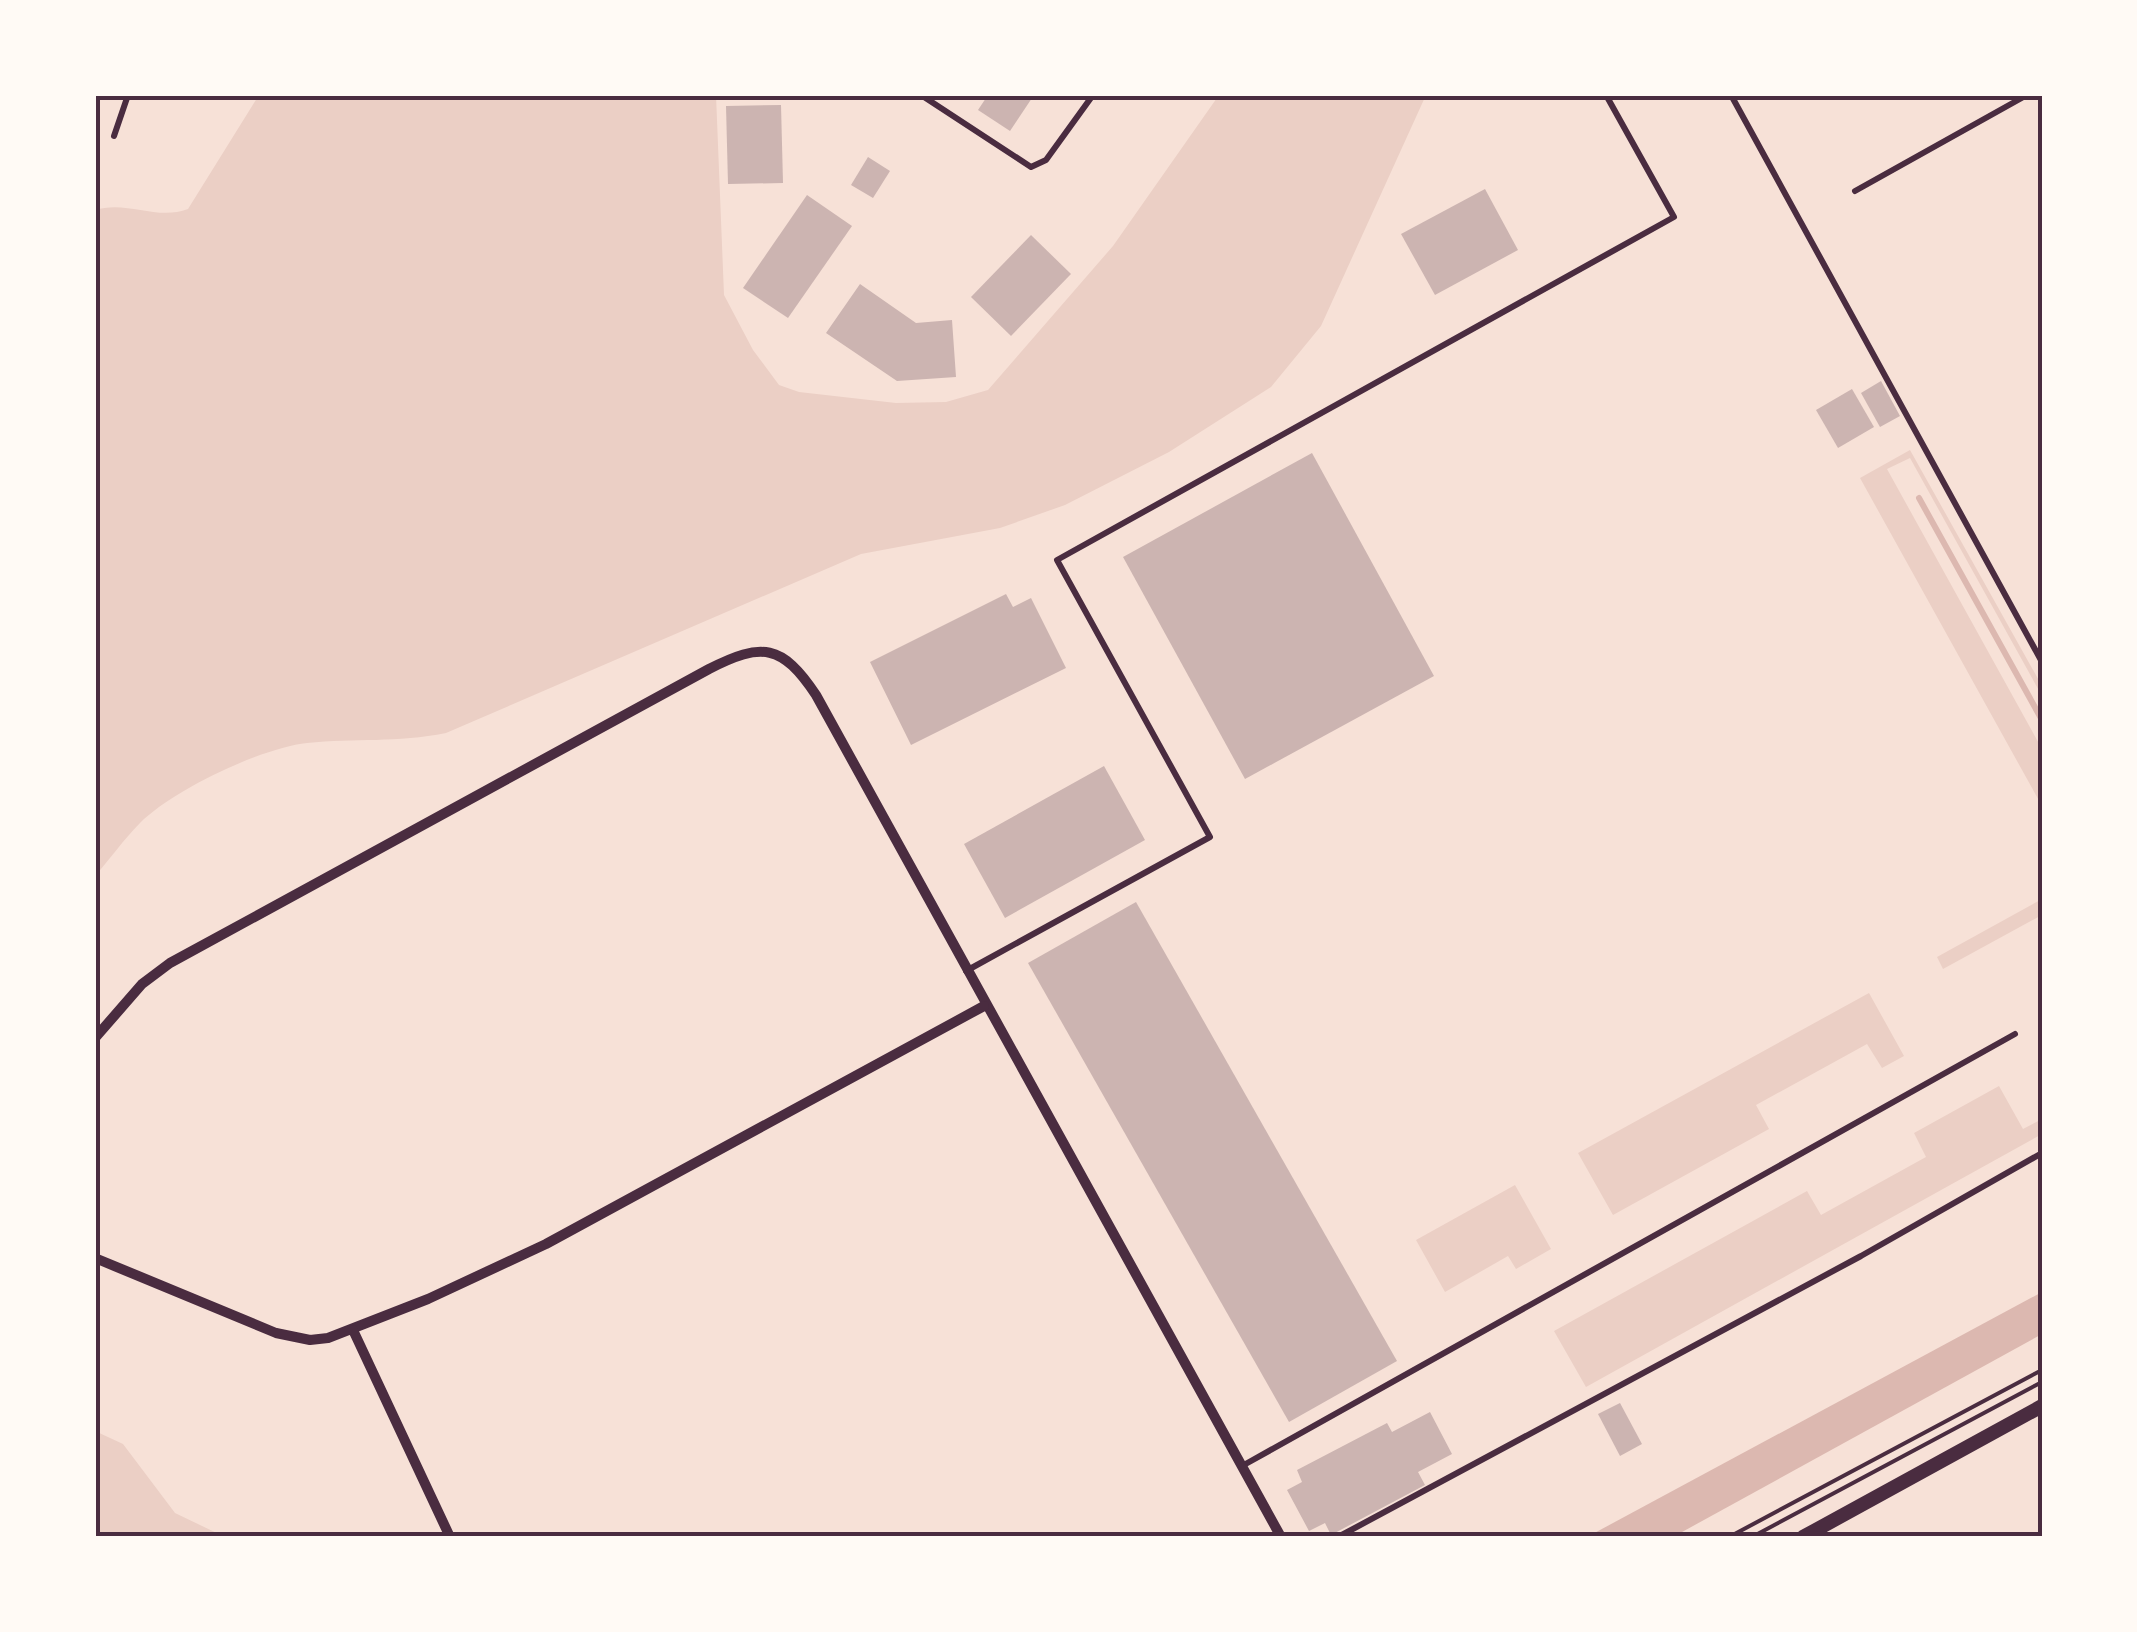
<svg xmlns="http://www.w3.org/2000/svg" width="2137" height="1632" viewBox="0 0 2137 1632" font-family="Manrope,sans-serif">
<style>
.green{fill:#ebcfc5}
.water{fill:#dcb8b0}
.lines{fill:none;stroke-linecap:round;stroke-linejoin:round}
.stream{stroke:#dcb8b0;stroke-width:6}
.building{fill:#ccb4b1}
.path{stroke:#4a2c40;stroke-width:4}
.service{stroke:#4a2c40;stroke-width:6}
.minor{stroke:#4a2c40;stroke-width:10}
.tertiary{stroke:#4a2c40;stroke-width:14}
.neatline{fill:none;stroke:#4a2c40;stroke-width:4}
</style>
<rect width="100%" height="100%" fill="#f7e1d7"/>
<g class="green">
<path d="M259,95H716L724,295L753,350L779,385L799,392L896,403L946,402L988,390L1113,246L1219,95H1426L1321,326L1271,387L1169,452L1065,505L1000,528L861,554L446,733C397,743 355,738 307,743C261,748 173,790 140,823C124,839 110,859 95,876V210C127,200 157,221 188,209Z"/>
<path d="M1910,450L2042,686V696L1910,458L1887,469L2042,749V806L1860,478Z"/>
<path d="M2042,899V915L1943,969L1937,957Z"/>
<path d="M1869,993L1904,1056L1882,1068L1867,1044L1756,1105L1769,1129L1613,1215L1578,1153Z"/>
<path d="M1999,1086L2023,1129L2042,1119V1134L1586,1387L1554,1331L1807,1191L1821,1215L1926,1157L1914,1133Z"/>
<path d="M1515,1185L1551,1249L1516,1269L1508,1256L1445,1292L1416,1240Z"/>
<path d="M95,1431L123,1444L175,1513L225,1537H95Z"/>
</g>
<path class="water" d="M2042,1292V1334L1673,1537H1587Z"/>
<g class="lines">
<path class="stream" d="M1919,498L2042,720"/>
</g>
<g class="building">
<path d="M988,95H1034L1010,131L978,110Z"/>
<path d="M781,105L783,183L728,184L726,106Z"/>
<path d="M868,157L890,171L873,198L851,185Z"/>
<path d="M1485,189L1518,250L1435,295L1401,234Z"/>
<path d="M807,195L852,226L788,318L743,288Z"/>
<path d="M1031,235L1071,274L1011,336L971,297Z"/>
<path d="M860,284L916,323L952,320L956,377L897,381L826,333Z"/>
<path d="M1881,381L1900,416L1880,427L1861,393Z"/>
<path d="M1852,389L1874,427L1838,448L1816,410Z"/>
<path d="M1312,453L1434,676L1245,779L1123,557Z"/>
<path d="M1006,594L1013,607L1031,598L1066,668L911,745L870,662Z"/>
<path d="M1104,766L1145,840L1005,918L964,844Z"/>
<path d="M1136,902L1397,1361L1289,1422L1028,963Z"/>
<path d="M1620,1403L1642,1444L1620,1456L1598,1414Z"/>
<path d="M1430,1412L1452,1454L1418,1472L1425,1485L1331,1535L1325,1523L1309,1531L1287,1490L1302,1482L1297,1470L1387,1423L1392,1432Z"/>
</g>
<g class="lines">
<g class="path">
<path d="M1729,1537L2042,1370"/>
<path d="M1752,1537L2042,1382"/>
</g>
<g class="service">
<path d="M921,95L1031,167L1046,160L1093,95"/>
<path d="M1731,95L2042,662"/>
<path d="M114,136L128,95"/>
<path d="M1855,191L2027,95"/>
<path d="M966,971L1210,837L1057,560L1674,217L1606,95"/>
<path d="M1242,1466L2015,1034"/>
<path d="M1338,1537L1861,1256L2042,1153"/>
</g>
<g class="minor">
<path d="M95,1038L142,984L170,963L709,669C762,642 782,644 816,695L1281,1537"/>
<path d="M95,1258L276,1333L310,1340L328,1338L428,1299L546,1244L984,1006"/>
<path d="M353,1330L450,1537"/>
</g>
<path class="tertiary" d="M1803,1537L2042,1406"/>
</g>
<rect width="2137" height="1632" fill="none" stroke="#fffaf5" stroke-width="195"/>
<rect x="98" y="98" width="1942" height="1436" class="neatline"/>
</svg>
